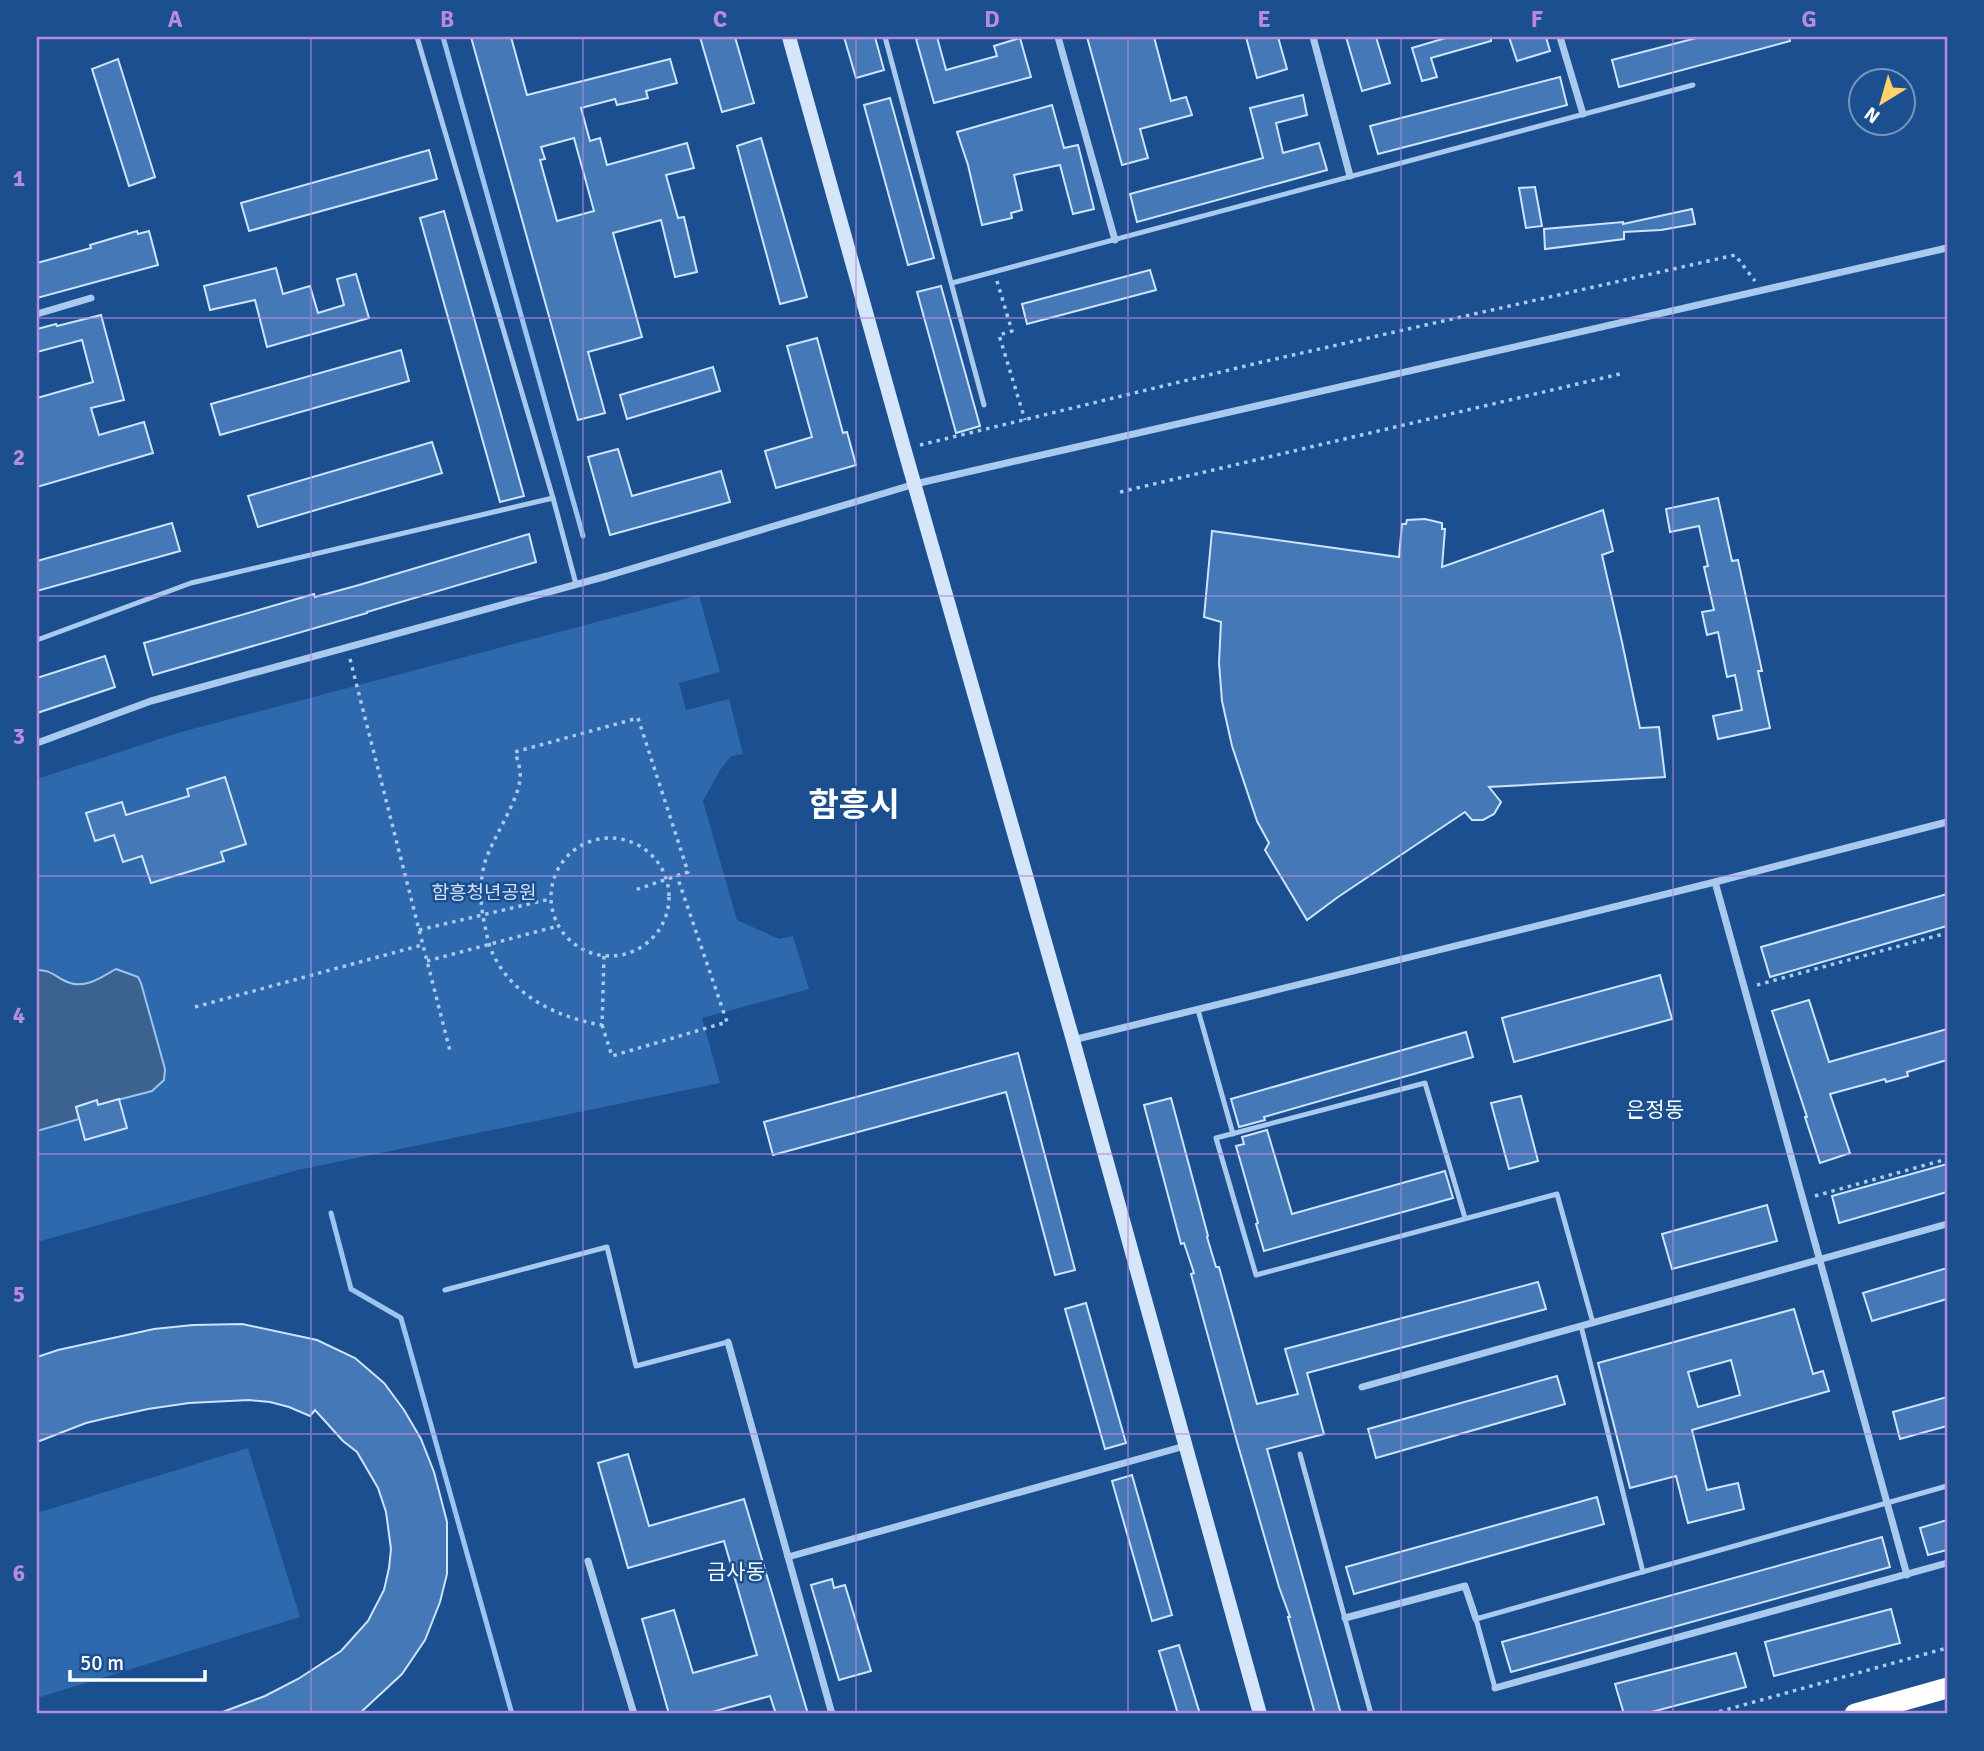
<svg xmlns="http://www.w3.org/2000/svg" width="1984" height="1751" viewBox="0 0 1984 1751" font-family="Signika,'Noto Sans KR',sans-serif">
<style>
.green{fill:#2e69ad}
.water{fill:#3c6290;stroke:#9cc4f0;stroke-width:2}
.lines{fill:none;stroke-linecap:round;stroke-linejoin:round}
.stream{stroke:#9cc4f0;stroke-width:5}
.building{fill:#4478b7;stroke:#cfe3fa;stroke-width:2;fill-rule:evenodd}
.path{stroke:#a9c9ee;stroke-width:3.5;stroke-dasharray:3.5 5;stroke-linecap:butt}
.lane{stroke:#a9c9ee;stroke-width:5}
.street{stroke:#a9c9ee;stroke-width:7}
.secondary{stroke:#d6e6fa;stroke-width:14}
.highway{stroke:#fff;stroke-width:21}
.grid{fill:none;stroke:#b68bdc;stroke-width:2;stroke-opacity:0.55}
.labels{text-anchor:middle;dominant-baseline:central;stroke-width:5;stroke-linejoin:round;paint-order:stroke}
.park-label{font-size:19px;fill:#cfe3fa;stroke:#1b4f8f}
.neighbourhood-label{font-size:21px;fill:#fff;stroke:#1b4f8f}
.town-label{font-size:33px;font-weight:bold;fill:#fff;stroke:#1b4f8f}
.neatline{fill:none;stroke:#b68bdc;stroke-width:2.5}
.grid-label{font-size:23px;text-anchor:middle;font-weight:bold;fill:#b68bdc}
</style>
<rect width="100%" height="100%" fill="#1b4f8f"/>
<g class="green">
<path d="M699,595L720,672L679,683L686,710L729,699L743,754L731,756L720,770L703,801L737,920L779,939L793,936L809,989L702,1018L720,1083L298,1170L37,1242V779L181,732Z"/>
<path d="M248,1448L300,1617L37,1698V1513Z"/>
</g>
<path class="water" d="M116,969L138,977L141,983L165,1069L164,1080L152,1091L98,1105L96,1101L76,1107L79,1119L37,1131V970C50,970 52,974 63,980C83,991 98,979 116,969Z"/>
<g class="lines">
<g class="stream">
<path d="M443,37L583,536"/>
<path d="M331,1213L351,1289L401,1318L512,1714"/>
</g>
</g>
<g class="building">
<path d="M471,37H511L527,95L670,59L677,83L646,91L648,98L617,105L615,99L581,108L590,141L600,138L607,165L687,143L694,168L666,175L678,218L684,217L697,272L675,277L661,220L613,233L642,337L588,352L605,413L578,420ZM574,138L594,211L557,221L540,160L545,159L541,147Z"/>
<path d="M700,37H735L754,103L722,112Z"/>
<path d="M844,37H875L884,70L856,78Z"/>
<path d="M924,37H937L946,70L997,56L994,46L1020,38L1031,77L934,103L916,39Z"/>
<path d="M1087,37H1154L1171,101L1186,97L1192,115L1140,129L1148,158L1122,165Z"/>
<path d="M1246,37H1278L1287,69L1257,78Z"/>
<path d="M1346,37H1376L1390,83L1362,91Z"/>
<path d="M1449,37H1491V41L1431,58L1437,77L1422,81L1412,48Z"/>
<path d="M1509,37H1546L1550,51L1517,61Z"/>
<path d="M1700,37H1789L1790,41L1619,87L1612,60Z"/>
<path d="M118,59L155,177L129,186L92,69Z"/>
<path d="M1560,77L1567,105L1378,154L1370,126Z"/>
<path d="M1303,95L1307,115L1276,123L1283,153L1319,143L1327,170L1137,222L1130,194L1263,158L1250,108Z"/>
<path d="M890,98L934,258L908,265L864,105Z"/>
<path d="M1052,105L1064,148L1078,145L1094,209L1073,214L1060,165L1014,175L1022,210L1011,213L1012,218L982,225L968,165L957,132Z"/>
<path d="M761,138L807,297L780,304L737,146Z"/>
<path d="M429,150L437,179L249,231L241,203Z"/>
<path d="M1535,187L1542,226L1526,228L1519,188Z"/>
<path d="M1692,209L1695,224L1661,230L1624,232V239L1545,249L1544,229L1623,222V224Z"/>
<path d="M444,211L524,496L500,502L420,218Z"/>
<path d="M137,231L138,234L149,231L158,265L37,298V263L91,248L90,245Z"/>
<path d="M276,268L283,294L310,286L318,313L344,305L337,279L356,274L369,318L267,347L255,300L210,310L204,286Z"/>
<path d="M1150,270L1156,290L1027,324L1022,304Z"/>
<path d="M941,286L980,426L956,433L917,292Z"/>
<path d="M101,315L124,400L91,408L99,435L144,422L153,453L37,487V398L93,382L82,340L37,352V329L56,324L57,326Z"/>
<path d="M817,338L843,433L847,432L856,465L776,488L765,451L812,437L787,346Z"/>
<path d="M401,350L409,381L220,435L211,404Z"/>
<path d="M713,367L720,391L627,419L620,395Z"/>
<path d="M432,442L442,473L258,527L248,496Z"/>
<path d="M618,449L632,496L721,471L730,502L610,535L588,457Z"/>
<path d="M1718,498L1732,561L1738,560L1762,671H1758L1770,728L1718,739L1713,716L1742,710L1735,675L1727,677L1718,632L1707,635L1702,612L1714,610L1704,567L1708,566L1699,526L1670,532L1666,509Z"/>
<path d="M1603,510L1613,551L1602,555L1622,642L1640,728L1659,727L1665,777L1489,787L1501,802L1494,814L1483,820H1472L1465,812L1338,897L1307,920L1265,850L1269,843L1257,821L1232,746L1222,701L1219,663L1221,622L1204,617L1212,531L1399,557L1402,524H1406L1407,520L1425,519L1442,523V529H1445L1442,567Z"/>
<path d="M172,523L180,551L37,591V561Z"/>
<path d="M529,534L536,562L367,612V613L153,675L144,643L314,594L315,597L359,585Z"/>
<path d="M105,656L115,687L37,713V678Z"/>
<path d="M225,777L246,844L221,852L224,861L151,883L142,856L123,862L114,835L95,841L86,813L122,802L126,815L189,796L187,789Z"/>
<path d="M1947,894V926L1770,977L1761,947Z"/>
<path d="M1660,975L1672,1019L1514,1062L1502,1018Z"/>
<path d="M1809,1000L1829,1062L1947,1029V1060L1907,1072L1908,1076L1886,1082L1885,1079L1830,1094L1850,1153L1820,1163L1805,1117H1807L1772,1011Z"/>
<path d="M1466,1032L1473,1057L1264,1117L1265,1120L1239,1127L1231,1099Z"/>
<path d="M1018,1053L1075,1270L1055,1275L1006,1092L773,1155L764,1122Z"/>
<path d="M1521,1096L1538,1161L1509,1169L1491,1103Z"/>
<path d="M1171,1098L1208,1236L1207,1237L1216,1267H1219L1257,1404L1298,1394L1285,1349L1538,1282L1546,1309L1307,1373L1324,1434L1267,1449L1341,1714H1315L1288,1617H1290L1279,1587L1237,1442L1191,1274L1194,1273L1184,1243L1181,1244L1144,1105Z"/>
<path d="M119,1099L127,1128L85,1140L76,1107L97,1100L98,1105Z"/>
<path d="M1267,1130L1292,1214L1445,1171L1453,1198L1264,1251L1256,1224L1258,1223L1236,1146L1244,1144L1242,1137Z"/>
<path d="M1947,1164V1192L1839,1223L1832,1196Z"/>
<path d="M1767,1205L1777,1241L1672,1269L1662,1234Z"/>
<path d="M1947,1268V1299L1872,1321L1863,1293Z"/>
<path d="M1086,1303L1126,1443L1105,1449L1065,1309Z"/>
<path d="M1794,1309L1813,1374L1823,1371L1829,1391L1692,1430L1707,1490L1738,1483L1744,1509L1688,1523L1676,1476L1630,1488L1598,1363ZM1731,1360L1740,1395L1698,1407L1688,1372Z"/>
<path d="M242,1324L317,1340L355,1358L384,1383L404,1410L421,1439L434,1472L447,1522V1574L440,1602L425,1640L402,1674L359,1714L220,1713L265,1696L298,1679L341,1651L368,1621L384,1590L389,1568L391,1549L386,1512L378,1488L357,1452L343,1441L315,1410L310,1416L289,1407L270,1402L249,1400L189,1403L148,1409L107,1418L86,1423L37,1442V1357L58,1350L154,1329L193,1325Z"/>
<path d="M1557,1376L1565,1404L1376,1458L1368,1429Z"/>
<path d="M1947,1397V1426L1900,1439L1893,1412Z"/>
<path d="M628,1454L649,1526L744,1499L808,1714H776L770,1696L705,1714H669L642,1619L674,1610L693,1673L757,1655L724,1541L628,1568L598,1463Z"/>
<path d="M1132,1475L1172,1615L1152,1621L1112,1481Z"/>
<path d="M1597,1497L1604,1524L1354,1594L1346,1567Z"/>
<path d="M1947,1520V1550L1928,1555L1920,1528Z"/>
<path d="M1882,1537L1890,1567L1511,1672L1502,1642Z"/>
<path d="M832,1579L834,1588L845,1585L871,1671L839,1680L811,1585Z"/>
<path d="M1891,1609L1900,1643L1774,1676L1765,1642Z"/>
<path d="M1179,1645L1200,1714H1178L1159,1651Z"/>
<path d="M1736,1653L1746,1687L1644,1714H1624L1615,1684Z"/>
</g>
<g class="lines">
<g class="path">
<path d="M997,281L1012,331L999,335L1025,420"/>
<path d="M920,445L1262,362L1735,255L1755,281"/>
<path d="M1120,492L1624,373"/>
<path d="M350,659L450,1051"/>
<circle cx="610" cy="897" r="59"/>
<path d="M419,930L550,899"/>
<path d="M604,956L602,1025C559,1018 514,997 494,956C489,947 487,936 485,926C480,905 479,883 485,862C493,837 518,802 520,779C521,770 518,761 515,752L638,718L688,872L632,891"/>
<path d="M427,961L558,926"/>
<path d="M1757,985L1947,933"/>
<path d="M195,1007L422,945"/>
<path d="M602,1025L612,1056L727,1022L677,876"/>
<path d="M1815,1196L1947,1159"/>
<path d="M1711,1714L1947,1648"/>
</g>
<g class="lane">
<path d="M417,37L553,498L576,584"/>
<path d="M885,37L984,405"/>
<path d="M952,283L1693,85"/>
<path d="M37,640L191,583L553,498"/>
<path d="M1198,1010L1233,1134"/>
<path d="M1465,1218L1425,1083L1216,1138L1256,1275L1557,1194L1593,1323"/>
<path d="M445,1290L607,1247L636,1366L728,1342"/>
<path d="M1581,1326L1643,1572"/>
<path d="M1300,1454L1371,1714"/>
<path d="M1495,1688L1476,1619L1947,1486"/>
</g>
<g class="street">
<path d="M1058,37L1115,240"/>
<path d="M1313,37L1350,176"/>
<path d="M1560,37L1583,114"/>
<path d="M37,314L91,298"/>
<path d="M37,743L151,701L607,576L915,484L1947,248"/>
<path d="M1715,882L1907,1575"/>
<path d="M1073,1040L1715,882L1947,822"/>
<path d="M728,1342L832,1714"/>
<path d="M1362,1387L1947,1224"/>
<path d="M788,1557L1185,1446"/>
<path d="M588,1561L634,1714"/>
<path d="M1345,1618L1465,1586L1476,1619"/>
<path d="M1495,1688L1947,1563"/>
</g>
<path class="secondary" d="M789,37L904,448L1073,1040L1260,1714"/>
<path class="highway" d="M1855,1714L1947,1688"/>
</g>
<path class="grid" d="M311,37V1714M583,37V1714M856,37V1714M1128,37V1714M1401,37V1714M1673,37V1714M37,318H1947M37,596H1947M37,876H1947M37,1154H1947M37,1434H1947"/>
<g class="labels">
<g class="park-label">
<text x="484" y="893">함흥청년공원</text>
</g>
<g class="neighbourhood-label">
<text x="1655" y="1110">은정동</text>
<text x="736" y="1572">금사동</text>
</g>
<g class="town-label">
<text x="854" y="805">함흥시</text>
</g>
</g>
<rect width="1984" height="1751" fill="none" stroke="#1b4f8f" stroke-width="77"/>
<g transform="translate(1882 102) rotate(217)"><circle r="33" fill="#1b4f8f" stroke="#7695bc" stroke-width="2"/>
<path d="M0-5L12 26L0 18L-12 26Z" fill="#ffd166"/>
<text y="-10" font-size="19" font-weight="bold" text-anchor="middle" fill="#ffffff">N</text>
</g>
<path d="M70 1670v10h135v-10" fill="none" stroke="#ffffff" stroke-width="3.5"/>
<text x="80" y="1670" font-size="21" fill="#ffffff" stroke="#1b4f8f" stroke-width="5" paint-order="stroke">50 m</text>
<rect x="38" y="38" width="1908" height="1674" class="neatline"/>
<g class="grid-label">
<text x="175" y="27">A</text>
<text x="447" y="27">B</text>
<text x="720" y="27">C</text>
<text x="992" y="27">D</text>
<text x="1264" y="27">E</text>
<text x="1537" y="27">F</text>
<text x="1809" y="27">G</text>
<text x="19" y="186">1</text>
<text x="19" y="465">2</text>
<text x="19" y="744">3</text>
<text x="19" y="1023">4</text>
<text x="19" y="1302">5</text>
<text x="19" y="1581">6</text>
</g>
</svg>
